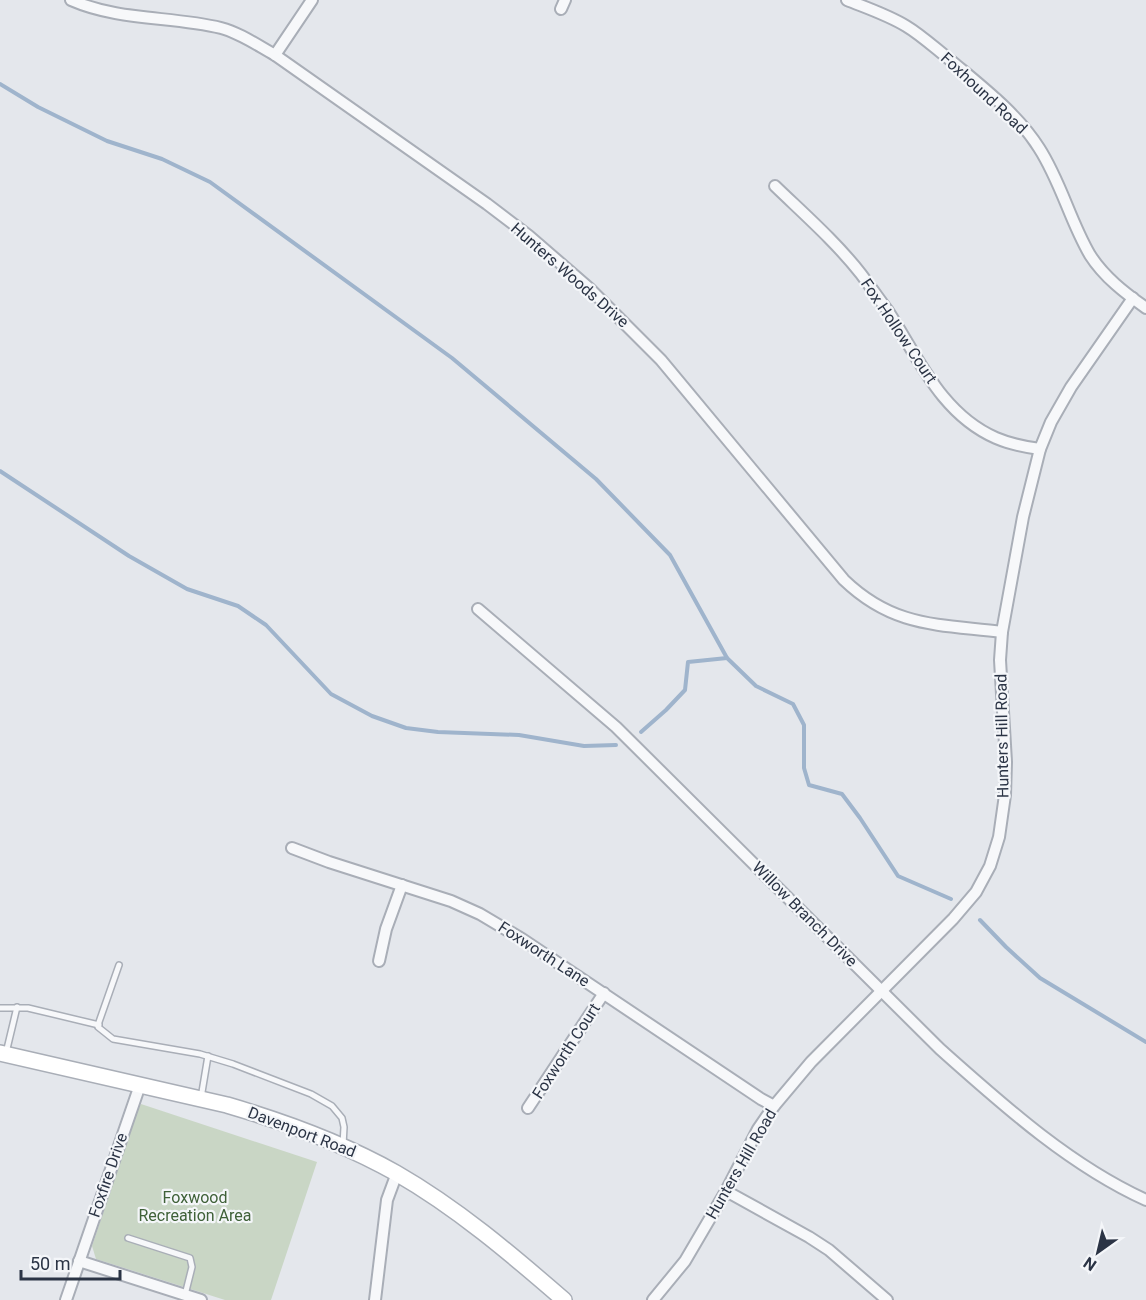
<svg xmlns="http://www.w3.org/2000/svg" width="1146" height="1300" viewBox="0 0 1146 1300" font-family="Roboto,sans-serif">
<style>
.green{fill:#c9d6c5}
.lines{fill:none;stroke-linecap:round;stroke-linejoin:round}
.stream{stroke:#9fb4cc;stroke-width:4}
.lane-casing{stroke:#a9aeb7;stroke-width:8}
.street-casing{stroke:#a9aeb7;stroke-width:14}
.secondary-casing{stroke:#a9aeb7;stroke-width:18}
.lane{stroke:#f7f8fa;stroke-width:5}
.street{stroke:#f7f8fa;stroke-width:10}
.secondary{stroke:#fff;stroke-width:15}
.labels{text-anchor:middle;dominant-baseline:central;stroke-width:4.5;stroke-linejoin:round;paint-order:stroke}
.street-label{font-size:16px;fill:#2b3445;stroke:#f4f6f9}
.park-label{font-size:16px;fill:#3f6138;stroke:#f4f6f9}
</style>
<rect width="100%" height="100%" fill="#e4e7ec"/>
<path class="green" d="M141,1104L317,1162L271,1300H225L96,1259L92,1246L138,1109Z"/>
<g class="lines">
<g class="stream">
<path d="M0,84L38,107L107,141L162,159L210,182L452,358L596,479L670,555L727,658L756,686L793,704L804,725V768L809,785L842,794L860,818L898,876L951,899"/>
<path d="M0,471L129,556L187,589L238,606L266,625L331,694L372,716L406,728L438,732L519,735L584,746L616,745"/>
<path d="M641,732L666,710L685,690L688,662L727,658"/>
<path d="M980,920L1006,947L1040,978L1146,1042"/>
</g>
<g class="lane-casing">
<g id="lane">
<path d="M119,965L99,1022L98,1027L113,1039L200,1054L233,1064L311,1094L332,1106L342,1118L344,1127L343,1145"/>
<path d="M0,1008H28L99,1025"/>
<path d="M6,1053L17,1007"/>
<path d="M201,1098L208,1056"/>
<path d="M128,1238L190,1258L192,1267L185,1295"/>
</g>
</g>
<g class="street-casing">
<g id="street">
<path d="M71,0C119,21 171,16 221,28C240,33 257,45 275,55L487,204L529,236L589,288L661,360L844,580C894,628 939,624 1002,632"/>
<path d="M847,0C867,8 888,15 906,26C921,35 935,48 949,59C981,86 1017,113 1039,148C1061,182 1070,221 1090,255C1104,277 1125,293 1146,308"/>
<path d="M561,9L565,0"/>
<path d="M275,55L312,0"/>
<path d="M775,186C804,214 836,242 861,274C870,286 879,299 888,311C918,357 941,414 996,438C1010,444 1025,447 1040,449"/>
<path d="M478,609L616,727L940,1049C1003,1105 1069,1165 1146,1200"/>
<path d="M292,848L329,862L451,901L480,914L522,939L761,1099L774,1106"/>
<path d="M379,961L386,929L402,885"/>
<path d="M528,1108L604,993"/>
<path d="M726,1191L809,1237L829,1250L887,1300"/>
<path d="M79,1261L201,1300"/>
<path d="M66,1300L140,1085"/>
<path d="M375,1300L387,1200L397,1173"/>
<path d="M653,1300L685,1261L726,1191L758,1129L774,1106L811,1062L953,919L976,892L990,866L999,837L1005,795L1006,762L1000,660L1002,632L1023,517L1040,449L1051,422L1071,387L1133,298"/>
</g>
</g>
<g class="secondary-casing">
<path id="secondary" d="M0,1053L227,1105C285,1122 343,1143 396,1173C457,1208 511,1254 564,1300"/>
</g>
<use href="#lane" class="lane"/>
<use href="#street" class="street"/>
<use href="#secondary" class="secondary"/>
</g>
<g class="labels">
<g class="street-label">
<text transform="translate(984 93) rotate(43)">Foxhound Road</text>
<text transform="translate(570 275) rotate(41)">Hunters Woods Drive</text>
<text transform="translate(899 331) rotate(56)">Fox Hollow Court</text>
<text transform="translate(1002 736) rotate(-91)">Hunters Hill Road</text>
<text transform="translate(805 914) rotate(45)">Willow Branch Drive</text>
<text transform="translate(544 954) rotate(33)">Foxworth Lane</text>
<text transform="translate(566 1051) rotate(-57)">Foxworth Court</text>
<text transform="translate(302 1132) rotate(21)">Davenport Road</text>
<text transform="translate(741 1164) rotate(-60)">Hunters Hill Road</text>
<text transform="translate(108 1175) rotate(-71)">Foxfire Drive</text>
</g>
<g class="park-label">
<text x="195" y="1197">Foxwood<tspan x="195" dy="18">Recreation Area</tspan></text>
</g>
</g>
<g transform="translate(1098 1252) rotate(214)" stroke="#f4f6f9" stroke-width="4.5" paint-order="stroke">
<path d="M0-4.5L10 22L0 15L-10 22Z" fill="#2b3445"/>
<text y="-9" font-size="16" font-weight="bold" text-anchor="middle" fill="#2b3445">N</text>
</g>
<path d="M21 1270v9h99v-9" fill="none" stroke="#2b3445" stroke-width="3"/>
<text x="30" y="1270" font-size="18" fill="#2b3445" stroke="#f4f6f9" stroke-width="4.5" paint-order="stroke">50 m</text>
</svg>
